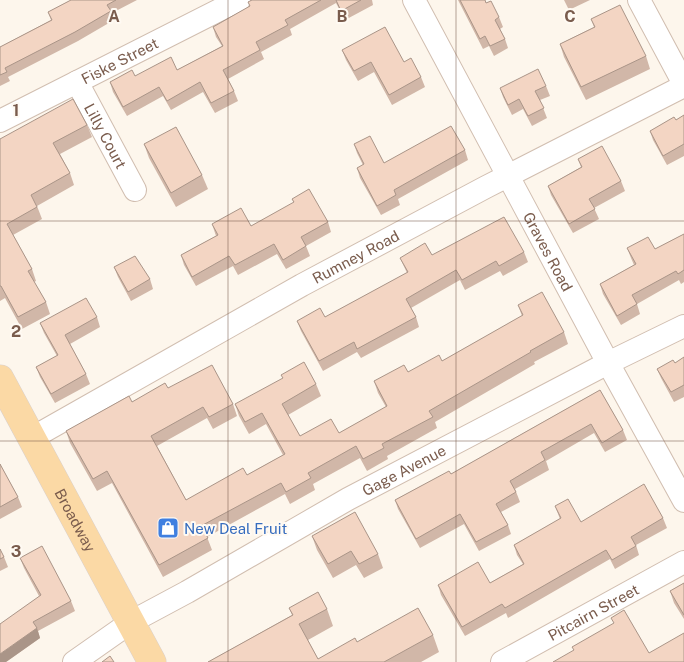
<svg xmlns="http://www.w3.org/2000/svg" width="684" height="662" viewBox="0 0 684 662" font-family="'Public Sans',sans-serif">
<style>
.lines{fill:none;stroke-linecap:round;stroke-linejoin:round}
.minor-casing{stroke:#d1beb0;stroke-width:24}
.major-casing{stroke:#dad1cd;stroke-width:29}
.minor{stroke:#fff;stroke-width:22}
.major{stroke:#fbd9a5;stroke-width:28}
.wall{fill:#d1b7a8}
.shaded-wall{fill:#aa9588}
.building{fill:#f3d5c3;stroke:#aa9588}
.grid{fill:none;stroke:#7a5c4d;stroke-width:1;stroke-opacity:0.55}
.labels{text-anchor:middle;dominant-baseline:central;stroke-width:4;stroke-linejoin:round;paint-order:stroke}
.street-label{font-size:15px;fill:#7a5c4d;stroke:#fffaf3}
.shop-label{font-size:15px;fill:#366cbe;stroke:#fffaf3;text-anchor:start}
.grid-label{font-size:16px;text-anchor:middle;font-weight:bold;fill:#7a5c4d;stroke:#fffaf3;stroke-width:4;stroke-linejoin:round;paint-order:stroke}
</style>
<rect width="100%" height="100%" fill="#fdf6ec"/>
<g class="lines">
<g class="minor-casing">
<g id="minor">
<path id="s1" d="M414,0L608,363L684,501"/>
<path d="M639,0L684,84"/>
<path id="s2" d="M77,82L135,190"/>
<path id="s3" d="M0,121L239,0"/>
<path id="s4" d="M32,438L302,285L486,187L684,86"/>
<path id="s5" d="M74,662L131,622L187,592L348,499L608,363L684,326"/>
<path id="s6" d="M502,662L684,562"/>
</g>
</g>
<g class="major-casing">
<g id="major">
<path id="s7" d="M0,379L152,662"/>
</g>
</g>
<use href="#minor" class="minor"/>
<use href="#major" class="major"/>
</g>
<g class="wall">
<path d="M71,0H137L112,13L114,20L78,41L8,77L10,81L0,86V47L51,20L48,12Z"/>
<path d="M252,0H372L373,5L345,20L336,3L290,29L292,35L261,52L264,59L228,79L234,91L238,101L215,113L203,92L171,110L163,96L127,116L113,92L110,82L135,76L177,70L222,46L216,37L213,27L250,6L248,2Z"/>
<path d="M458,0H485L486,3L499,17L503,27L500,29L505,39L508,48L494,56L489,46L483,49Z"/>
<path d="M564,0H590L569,10Z"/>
<path d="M591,19L646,56L650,69L586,100L564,57L560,44L594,27Z"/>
<path d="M342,50L404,62L421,77L425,87L392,105L374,72L358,81L346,60Z"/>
<path d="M546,86L550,96L540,100L547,118L532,126L523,109L512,115L503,97L500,88Z"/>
<path d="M684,115V156L667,165L653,140L650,131L676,120Z"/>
<path d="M87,125L92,137L60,154L70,173L74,185L37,206L42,219L13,235L32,269L36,281L34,282L46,302L50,314L22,329L5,298L0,301V139Z"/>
<path d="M144,144L202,175L208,189L176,207L149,158Z"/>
<path d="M354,144L384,163L465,150L468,160L398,199L400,205L381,215L360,178L357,168L363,165L357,153Z"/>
<path d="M578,159L621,181L625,191L594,208L599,219L573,233L551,195L548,186L581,167Z"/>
<path d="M292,199L328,222L331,232L306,246L310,256L286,269L277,254L238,275L233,266L196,286L184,265L181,255L216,236L212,224L251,226L294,203Z"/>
<path d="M684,234V282L681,284L679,280L637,304L640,314L621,325L603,294L600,284L634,265L631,258L627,248L655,249Z"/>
<path d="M524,252L528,262L503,276L500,271L465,290L460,280L411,308L416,317L419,327L361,358L357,352L323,371L301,331L297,321L325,317L407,273L400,258L432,255Z"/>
<path d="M114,267L150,279L153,289L131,301L118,277Z"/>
<path d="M518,305L564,332L568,344L534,362L535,364L435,422L437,428L387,456L388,459L367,471L360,458L313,484L315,490L290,504L285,494L207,537L212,550L163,577L112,483L97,491L70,443L66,431L132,402L168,388L233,404L237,416L213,429L207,418L157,446L186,500L247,475L283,455L266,424L249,434L239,416L235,404L316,384L321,396L288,415L300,436L339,433L386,407L378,393L374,381L408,372L442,361L522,316Z"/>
<path d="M97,317L100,327L70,344L86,374L90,384L55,403L40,377L36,367L57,356L44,333L40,323Z"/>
<path d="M684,357V397L674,402L661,378L657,369L675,363Z"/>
<path d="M600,390L623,430L627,440L605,452L594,433L546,461L549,470L515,489L520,502L501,512L508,525L511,534L479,551L464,524L420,548L398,509L395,500L421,486L451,474Z"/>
<path d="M0,464L18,497L22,507L0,519Z"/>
<path d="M555,506L581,522L663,518L667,528L636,545L639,555L615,569L610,559L508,618L506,613L465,636L441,595L438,585L490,583L523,564L517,555L514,545L560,519Z"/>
<path d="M312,536L378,554L383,568L364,578L356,565L333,578L317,550Z"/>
<path d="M0,549L4,557L8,567L0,571Z"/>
<path d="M20,558L71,601L75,611L38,631L40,638L6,662L39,596L24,568Z"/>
<path d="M684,583V619L674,603L670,591Z"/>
<path d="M289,608L327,609L333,626L308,640L318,659L357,642L433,635L439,652L421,662H208L292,615Z"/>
</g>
<path class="shaded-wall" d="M37,628L40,638L6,662H0V654Z"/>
<g class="building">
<path d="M71,0H116L107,5L111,11L75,32L5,68L7,72L0,75V47L52,20L48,12Z"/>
<path d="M252,0H321L285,20L288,25L256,42L260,50L223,70L234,91L211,103L200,82L167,101L159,87L123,107L110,82L132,70L135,76L171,57L177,70L223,46L213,27L250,6L248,2Z"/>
<path d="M336,0H361L341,11Z"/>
<path d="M460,0H485L486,3L491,1L499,17L495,20L505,39L490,46L485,36L480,39Z"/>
<path d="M620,5L646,56L581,87L560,44L595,27L591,19Z"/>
<path d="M385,27L404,62L411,58L421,77L389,95L371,62L354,71L342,50Z"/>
<path d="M538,69L546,86L535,91L544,108L528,116L519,99L508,105L500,88Z"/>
<path d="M73,99L87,125L53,143L70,173L31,195L37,207L7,224L32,269L28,271L46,302L18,317L1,286H0V139Z"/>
<path d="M684,115V144L663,156L650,131L674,117L676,120Z"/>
<path d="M451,126L465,150L394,190L396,195L377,206L357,168L364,164L354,144L370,136L384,163Z"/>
<path d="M176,127L202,175L171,193L144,144Z"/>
<path d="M602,146L621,181L589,199L595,209L569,224L548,186L582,167L578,159Z"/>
<path d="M309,189L328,222L301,237L306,246L283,260L274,244L235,265L229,256L192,277L181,255L218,235L212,224L241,208L251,226L294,202L292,199Z"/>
<path d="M504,217L524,252L499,266L496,261L462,280L456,270L406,299L416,317L357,349L354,342L319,361L297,321L320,308L325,317L408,272L400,258L425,243L432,255Z"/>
<path d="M684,234V270L678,274L676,271L632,295L637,304L617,316L600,284L636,264L627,248L648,237L655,249Z"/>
<path d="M135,256L150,279L128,292L114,267Z"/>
<path d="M542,292L564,332L530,351L531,352L429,411L433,417L382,444L384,448L363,459L356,446L308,473L311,478L286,492L281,483L201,526L208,538L159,565L107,471L93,479L66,431L129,396L132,402L165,383L168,388L212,365L233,404L209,417L203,407L151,436L186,500L243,468L247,475L285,454L262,413L245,422L235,404L283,378L281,375L304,362L316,384L282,404L300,436L331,419L339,433L387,406L374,381L404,365L408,372L439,355L442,361L523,315L518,305Z"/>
<path d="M86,298L97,317L65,335L86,374L51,394L36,367L58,355L40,323Z"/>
<path d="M684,357V385L671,392L657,369L673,360L675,363Z"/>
<path d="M600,390L623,430L602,443L591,424L541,452L545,460L510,481L516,492L496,504L508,525L476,542L460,514L416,539L395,500L421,486L449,471L451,474Z"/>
<path d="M0,464L18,497L0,507Z"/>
<path d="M644,484L663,518L631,537L636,546L612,560L606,550L505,608L502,604L462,627L438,585L478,562L490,583L524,564L514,545L561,518L555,506L568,499L581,522Z"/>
<path d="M355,512L378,554L359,564L351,551L328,564L312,536Z"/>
<path d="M42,546L71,601L33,622L37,628L0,654V624L41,595L20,558Z"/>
<path d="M0,549L4,557L0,559Z"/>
<path d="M684,583V615L670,591Z"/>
<path d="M318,592L327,609L299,624L318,659L355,638L357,642L418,608L433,635L384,662H208L293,615L289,608Z"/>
<path d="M624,610L649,653L684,633V662H553L574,650L572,647L614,623L611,618Z"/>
<path d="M110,656L114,662H102Z"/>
</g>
<path class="grid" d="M228,0V662M456,0V662M0,221H684M0,441H684"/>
<defs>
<g id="shop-square" transform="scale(1.125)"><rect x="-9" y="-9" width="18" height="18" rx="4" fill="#3f7fe0" stroke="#fffaf3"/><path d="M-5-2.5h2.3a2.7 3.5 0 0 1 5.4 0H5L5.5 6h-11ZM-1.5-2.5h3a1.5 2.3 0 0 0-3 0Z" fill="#fff"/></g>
</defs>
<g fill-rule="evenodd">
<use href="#shop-square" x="168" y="528"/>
</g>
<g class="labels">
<g class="street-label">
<text stroke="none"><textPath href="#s3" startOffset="134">Fiske Street</textPath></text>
<text stroke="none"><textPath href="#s2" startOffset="61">Lilly Court</textPath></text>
<text stroke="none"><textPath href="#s1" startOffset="285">Graves Road</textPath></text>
<text stroke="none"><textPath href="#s4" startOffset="371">Rumney Road</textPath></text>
<text stroke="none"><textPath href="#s5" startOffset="382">Gage Avenue</textPath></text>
<text stroke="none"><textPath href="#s7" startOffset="160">Broadway</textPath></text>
<text stroke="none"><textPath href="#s6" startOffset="104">Pitcairn Street</textPath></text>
</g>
<g class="shop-label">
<text x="184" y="528">New Deal Fruit</text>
</g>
</g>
<g class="grid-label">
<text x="114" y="22">A</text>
<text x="342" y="22">B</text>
<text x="570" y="22">C</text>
<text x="16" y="116">1</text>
<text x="16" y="337">2</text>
<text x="16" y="557">3</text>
</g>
</svg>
